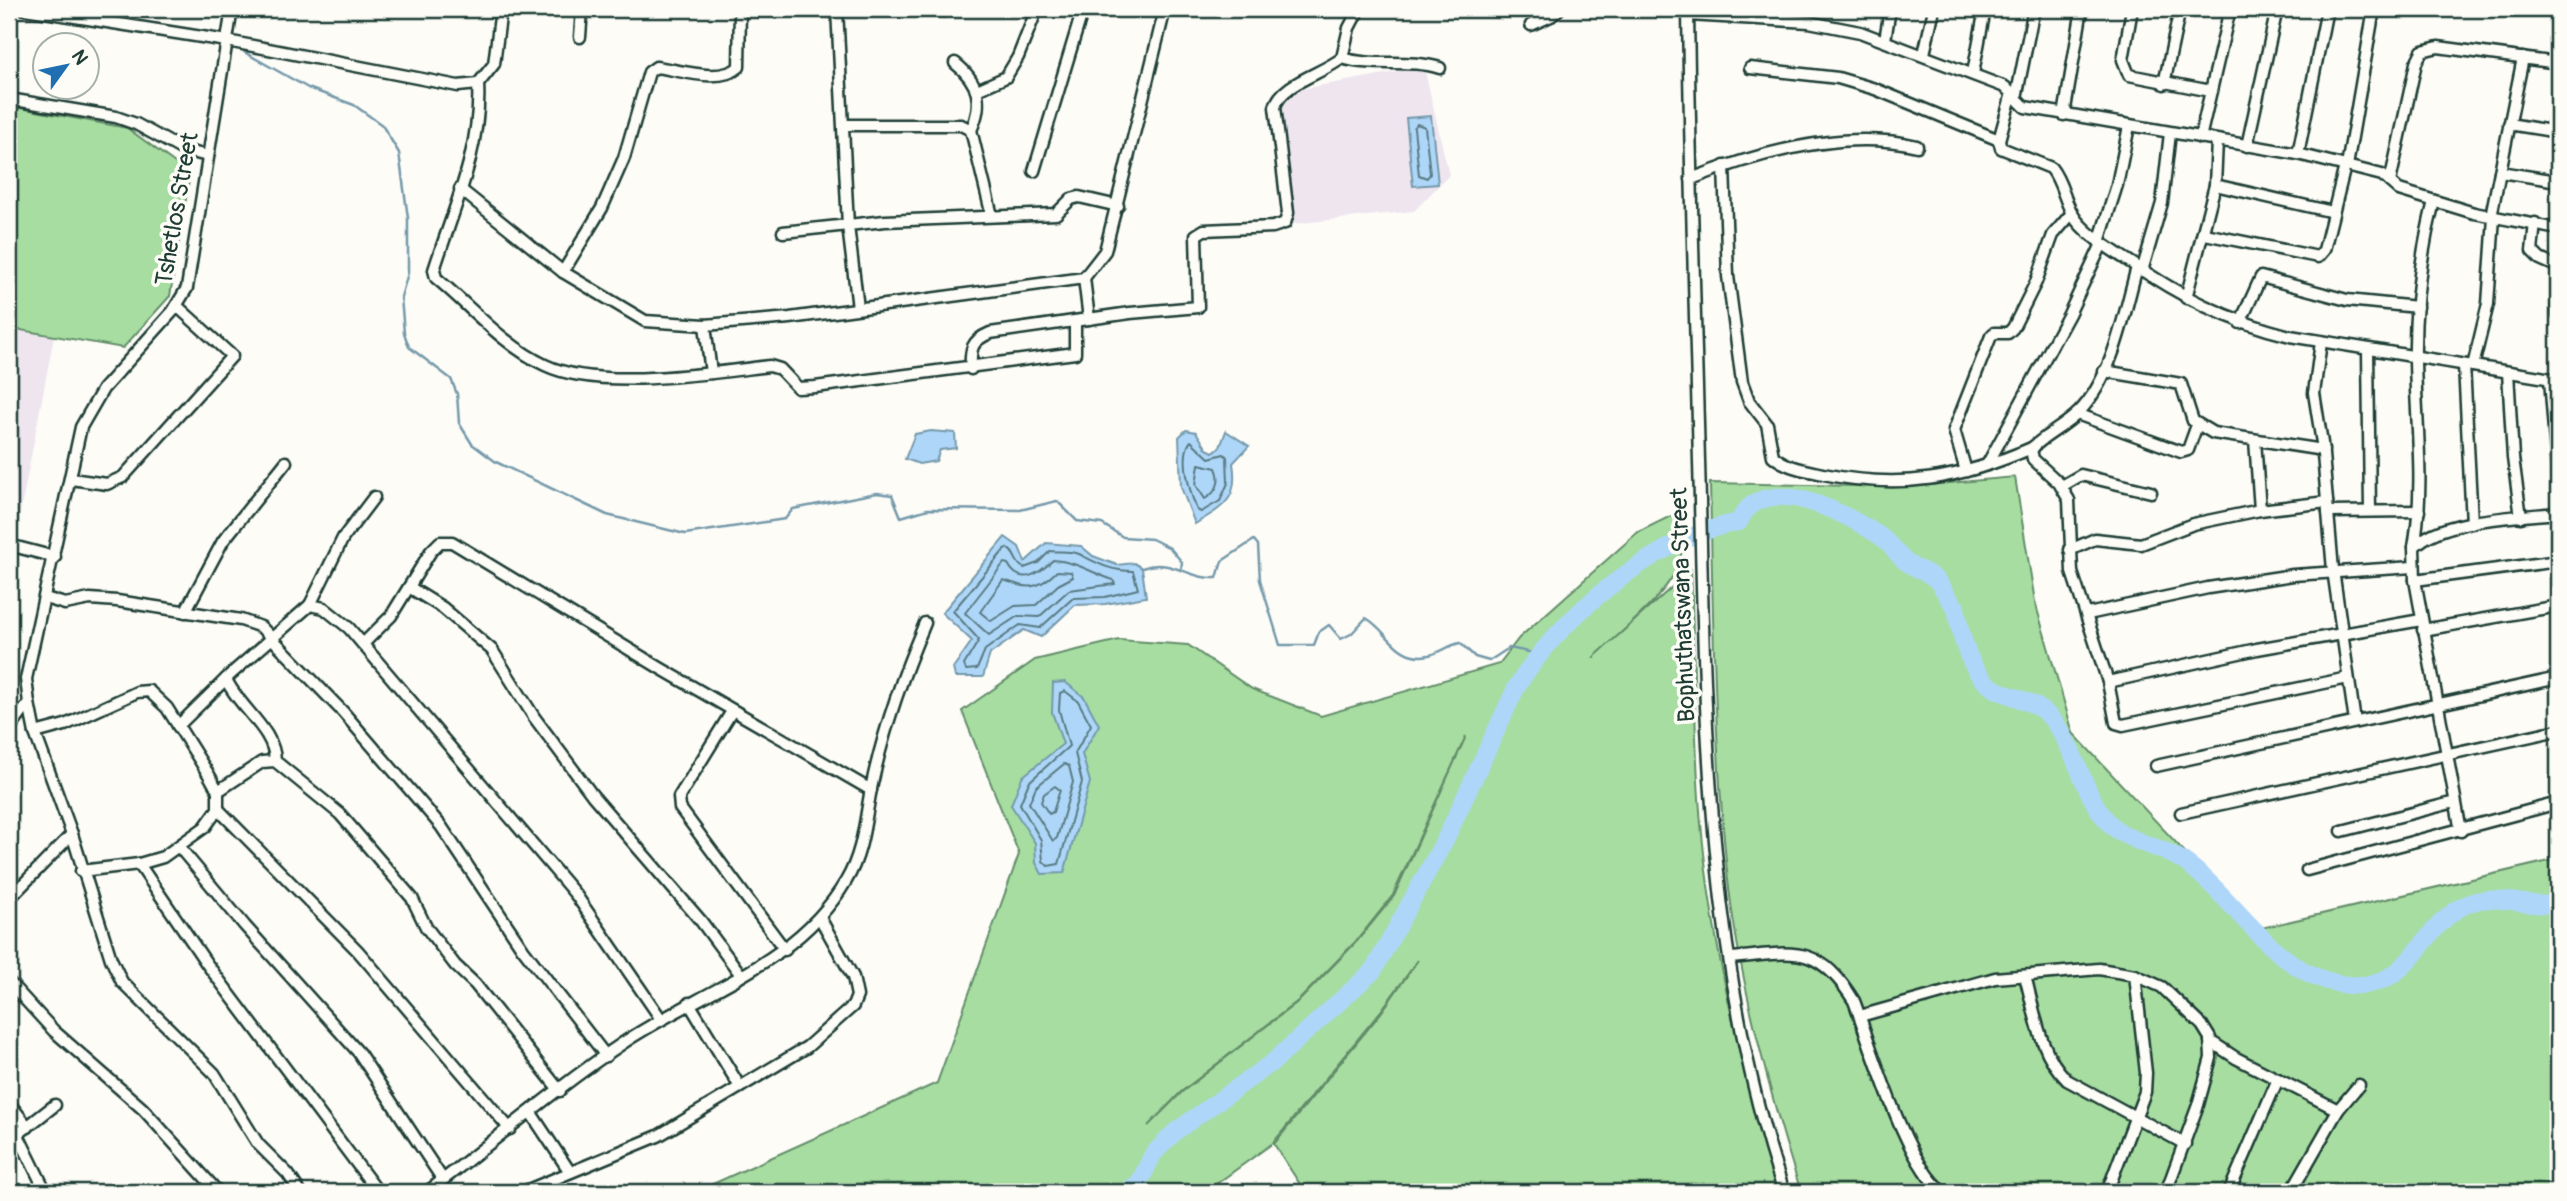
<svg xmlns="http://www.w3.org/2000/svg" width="2567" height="1201" viewBox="0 0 2567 1201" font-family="Pangolin,sans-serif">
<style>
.built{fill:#eee5ef}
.green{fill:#a7dda1;stroke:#638d6a;stroke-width:2;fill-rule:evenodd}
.water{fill:#aed6f8;stroke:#7599aa;stroke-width:2}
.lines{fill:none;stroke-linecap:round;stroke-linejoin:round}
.shore{stroke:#587a82;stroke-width:2}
.stream{stroke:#7599aa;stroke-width:2.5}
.river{stroke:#aed6f8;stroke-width:18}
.minor-casing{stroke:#1f3d34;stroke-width:15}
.minor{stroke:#fdfcf7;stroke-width:10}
.labels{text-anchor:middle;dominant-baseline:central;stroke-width:7;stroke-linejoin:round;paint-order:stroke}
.street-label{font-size:24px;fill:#1f3d34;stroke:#fdfcf7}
</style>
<rect width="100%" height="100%" fill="#fdfcf7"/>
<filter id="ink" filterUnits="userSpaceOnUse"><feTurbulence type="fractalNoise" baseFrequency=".0143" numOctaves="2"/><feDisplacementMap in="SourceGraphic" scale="14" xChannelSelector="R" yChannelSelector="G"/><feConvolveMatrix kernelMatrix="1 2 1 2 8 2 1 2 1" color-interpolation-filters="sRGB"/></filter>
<g filter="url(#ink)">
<g class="built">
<path d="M1424,67L1449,175L1414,211L1292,224L1274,94Z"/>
<path d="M9,328L54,336L15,540L9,539Z"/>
</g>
<g class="green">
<path d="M879,9H947L945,18Z"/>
<path d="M9,106L127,128L190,174L170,296L123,348L9,328Z"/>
<path d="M2015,477L2035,602L2073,733L2257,929L2558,859V1192H1801C1769,1092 1738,976 1727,871C1714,742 1713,612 1710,483L1905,487Z"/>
<path d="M1679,512C1680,526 1683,542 1681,556C1676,589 1617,635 1593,658L1691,570C1694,646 1694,723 1699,798C1708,933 1740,1065 1780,1192H1305L1274,1144L1381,1013L1418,960L1380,1012L1273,1143L1205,1192H695L937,1083L1019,854L962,711L1035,660L1119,640L1188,645L1252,689L1321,716L1499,664L1519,638L1638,532ZM1466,736L1394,896L1358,940L1300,1000L1182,1092L1148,1126L1181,1092L1299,1000L1357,940L1393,895Z"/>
</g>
<g class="water">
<path d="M1431,116L1438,184L1413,186L1406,118Z"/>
<path d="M1186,430L1196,432L1207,449L1213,452L1220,447L1226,431L1249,446L1233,463C1239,500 1224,506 1195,524L1181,487L1179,437Z"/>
<path d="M931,431L955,433L956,448L940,450L936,461L919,464L905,459L915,434Z"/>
<path d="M1005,537L1019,547L1025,562L1046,543L1081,546L1093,556L1117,565L1134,563L1142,568L1146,597L1105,604L1075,605L1041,637L1024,630L990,654L983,677H955L953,668L972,641L942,613Z"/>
<path d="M1065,682L1084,697L1099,725L1082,754L1090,782L1064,873L1042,874L1036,863L1035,843L1011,805L1022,777L1063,744L1052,712L1053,683Z"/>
</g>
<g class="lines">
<g class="shore">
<path d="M1417,124L1425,127L1430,174L1427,178L1419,175L1414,128Z"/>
<path d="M1191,441L1209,458L1224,454L1227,457L1228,483L1220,501L1201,512L1197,510C1190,493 1179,455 1191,441Z"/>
<path d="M1199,464L1216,468C1222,481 1217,492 1205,499L1196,485Z"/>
<path d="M1006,548C1017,552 1014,564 1024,568L1038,563L1050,551C1059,552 1072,551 1079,554C1099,564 1110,571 1133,571L1138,589L1105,597L1073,598L1040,628L1020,625L985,650L977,669L966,670L964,665L979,640L953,611Z"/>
<path d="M1053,560C1075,561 1092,573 1113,580L1115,584L1069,590L1039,617L1018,616L989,635L965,613L1004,563L1008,564C1020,587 1039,574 1053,560Z"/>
<path d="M1057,571L1071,572L1073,577L1058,585L1036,605L1015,606L991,621L980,612L1003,580C1027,588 1036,592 1057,571Z"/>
<path d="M1065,691L1078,701L1091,725L1075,753L1082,782L1059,864L1048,866L1043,861L1041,840L1020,804L1029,782L1069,746L1059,710L1060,693Z"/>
<path d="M1064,764L1069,766L1073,782L1057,838L1053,841L1029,803L1036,787Z"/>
<path d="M1055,786L1060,790L1053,812L1049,814L1041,802L1044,794Z"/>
</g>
<g class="stream">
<path d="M244,52L308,88L354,105L382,125L399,153L408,218V273L401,297L404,333L409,347L451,379L457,394L459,423L472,444L496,462L607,515L685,534L785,519L793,509L877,493L892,495L901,517L928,509L1020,510L1057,501L1077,521L1102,524L1123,537L1152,539L1170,548L1182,562L1181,570"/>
<path d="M1142,568C1171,557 1189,580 1217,578L1222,561L1254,540L1258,545L1260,580L1280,645H1314L1319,632L1329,625L1341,639L1351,634L1366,618C1388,630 1397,662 1429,655C1440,653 1449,645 1460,643L1475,657L1489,661L1509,648L1539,654"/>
</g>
<path class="river" d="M1126,1192L1139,1183L1153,1154L1176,1131L1273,1062L1373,971L1445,840L1516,688C1559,617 1656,537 1739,522C1762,468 1846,514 1880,536C1890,543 1897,555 1906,562C1915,569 1926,571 1934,578C1945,587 1946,599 1956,607C1960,634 1970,677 1997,690C2019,700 2040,702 2055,723C2078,754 2084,798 2111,825C2131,844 2164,846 2186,863C2240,902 2276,978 2348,985C2413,990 2417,929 2465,905C2494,890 2527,910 2558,903"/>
<g class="minor-casing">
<g id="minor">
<path d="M25,9L227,41L458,86L478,84"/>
<path d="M232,9L187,288L173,311L103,389L81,427L26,679L29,703L35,733L72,834L111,959L122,982L214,1073L258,1144L288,1174L300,1192"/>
<path d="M501,9L494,64L478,84C482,148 453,210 434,270L436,278C470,306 504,346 545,365C599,391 710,373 770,366L780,369L798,388L815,387L1075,353V321"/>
<path d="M837,9L848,226L858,308"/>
<path d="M1688,9C1690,172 1696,336 1700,500C1705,731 1709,971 1784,1192"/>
<path d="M2132,9L2123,60L2129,75L2211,91"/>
<path d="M1688,15L1809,22L1860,32L2005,87L2025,107L2298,154L2382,175L2399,190L2474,213L2558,229"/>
<path d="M1531,25L1551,16L1559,9"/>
<path d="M580,37L582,9"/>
<path d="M1885,40L1890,9"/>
<path d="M1924,54L1934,9"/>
<path d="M1342,58C1375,68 1408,58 1440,68"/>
<path d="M955,63C979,82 984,103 971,130"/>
<path d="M1750,68L1838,78L1875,89L1999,140"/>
<path d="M1973,73L1985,9"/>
<path d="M2164,84L2180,9"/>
<path d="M977,90L1006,77L1018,57L1037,9"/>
<path d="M2012,93L1999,140L2001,148L2051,168C2064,184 2064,205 2077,221C2090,237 2109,248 2127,260C2181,297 2226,320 2290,336L2558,380"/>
<path d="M2016,98L2034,9"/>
<path d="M9,99L116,117L136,124L183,150L208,156"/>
<path d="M2064,115L2082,9"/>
<path d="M2509,124L2558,132"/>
<path d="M844,125H961L971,130L992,216"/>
<path d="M2551,132L2558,106"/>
<path d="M2200,138L2230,9"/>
<path d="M2247,146L2277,9"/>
<path d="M2298,154L2327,9"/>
<path d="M1724,166L1728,276L1742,382L1749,401L1767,424L1773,456C1787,468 1806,470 1823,474C1903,490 1960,479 2034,447"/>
<path d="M2347,166L2374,9"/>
<path d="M1034,171L1083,9"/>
<path d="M2500,172L2558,181"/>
<path d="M1691,179C1758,153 1845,128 1917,146"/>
<path d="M2390,182L2416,63L2422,51L2438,47L2558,63"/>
<path d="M2215,185L2333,212"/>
<path d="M460,189L563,272L645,321L705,325L790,318L1084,278L1105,251L1165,9"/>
<path d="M2491,216L2523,58"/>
<path d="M2535,223L2532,251L2540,259L2558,267"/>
<path d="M783,232L885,221L1056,214L1071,199L1079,197L1118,206"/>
<path d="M2205,234L2318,257L2324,250L2345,166"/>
<path d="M2099,242L2117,185L2129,126"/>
<path d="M2137,267C2124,314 2113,377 2079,412C2064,427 2045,435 2031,449L2033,459L2059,483L2069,500L2072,572L2108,682L2116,723L2123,725L2348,678"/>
<path d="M2142,271L2162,203L2170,133"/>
<path d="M563,272L602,208L624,158L649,72L656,67C680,70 720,84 739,67L740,9"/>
<path d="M1084,278L1089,319"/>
<path d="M2186,298L2215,185L2217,141"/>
<path d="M2558,303V314"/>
<path d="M2240,323L2261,277L2347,300L2417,307"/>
<path d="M705,325L711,373"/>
<path d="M2321,342L2314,393L2322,443L2333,570L2355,722"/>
<path d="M2368,351L2370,511"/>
<path d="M2464,365L2472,523"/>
<path d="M2473,366L2488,304L2494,217"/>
<path d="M971,369C970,349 971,341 990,333L1130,313L1198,307L1196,235L1204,230L1273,227L1285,223L1288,213L1275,107C1281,83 1322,74 1342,58L1349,28L1359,9"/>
<path d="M2104,371L2181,384L2193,421L2213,433L2323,450"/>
<path d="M2508,372L2513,458L2521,517"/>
<path d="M2550,379L2558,483"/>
<path d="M2077,414L2181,452L2188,450L2197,425"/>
<path d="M2255,440L2260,510"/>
<path d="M1987,465L2069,314L2102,244"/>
<path d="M1966,471L1954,430L1991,336L1994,333H2008L2013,328L2036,282L2053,235L2072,213"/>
<path d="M71,479L107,484L123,477L232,356L177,306"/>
<path d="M2062,486L2081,475L2151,492"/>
<path d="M2328,512L2419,511"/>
<path d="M9,545L55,557"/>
<path d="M2414,547C2425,485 2416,423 2415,360C2414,306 2421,253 2434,201"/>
<path d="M2070,550L2095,539L2141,544L2193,524L2260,510L2327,502"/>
<path d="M2415,580L2558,561"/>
<path d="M409,587L443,608L492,650L534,717L593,796L701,921L741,975"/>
<path d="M45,598L65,604L90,599L117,601L241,620L261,627L343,712L441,826L523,949L606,1056"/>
<path d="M310,605L343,538L374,497"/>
<path d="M185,612L223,541L286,462"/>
<path d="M2088,614L2208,588L2293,575L2413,567"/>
<path d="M2423,630L2558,606"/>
<path d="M363,644L391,616L431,551L440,542H452L660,668L871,790"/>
<path d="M226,679C238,707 275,730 275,761"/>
<path d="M2108,682L2257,649L2421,620"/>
<path d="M732,711L679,797L680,808L785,950"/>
<path d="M178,726L232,673L310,605L324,608L349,628L576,895L661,1019"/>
<path d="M9,730L29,703"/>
<path d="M35,733L65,725L137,692L149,691L167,708L209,775L218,791V809L205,827L163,857L139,864L81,871"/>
<path d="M2156,766L2558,678"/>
<path d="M218,791L262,762L275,761L340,814L412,898L426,927L455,965L475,984L560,1091"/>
<path d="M218,809L358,951L510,1129"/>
<path d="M2181,813L2558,730"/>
<path d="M2342,831L2455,802"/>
<path d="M2461,831L2415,580L2414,547C2440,518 2520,517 2558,513"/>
<path d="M180,848L245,926L359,1053L443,1180"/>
<path d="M139,864L207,964L378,1192"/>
<path d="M2307,870L2558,803"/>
<path d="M9,899L72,834"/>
<path d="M1731,958C1792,953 1817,941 1854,1001C1871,1045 1907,1169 1944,1192"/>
<path d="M2025,976C2035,1012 2039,1053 2067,1080L2185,1144"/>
<path d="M9,982L54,1031L143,1109L218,1192"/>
<path d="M689,1003L740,1087"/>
<path d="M1860,1016L1995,978L2099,969L2135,975L2162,987L2202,1025L2210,1038L2211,1058L2198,1105L2166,1192"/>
<path d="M2210,1041L2236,1058L2338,1110"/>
<path d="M9,1103L28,1127"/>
<path d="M531,1113L570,1172"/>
<path d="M18,1135L46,1192"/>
<path d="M9,1141L55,1105"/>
<path d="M427,1192C493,1142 557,1087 626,1041C702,991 798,963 846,881C864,851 865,817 872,784C884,729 903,674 925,623"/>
<path d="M523,1192L658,1136L807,1047L853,1006L857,996L853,977L820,918"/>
<path d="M2107,1192L2145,1092L2146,1073L2135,975"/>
<path d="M2229,1192L2278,1079"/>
<path d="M2291,1192L2338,1110L2359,1085"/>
</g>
</g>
<use href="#minor" class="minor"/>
</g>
</g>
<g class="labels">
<g class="street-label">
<text transform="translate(177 209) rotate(-80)">Tshetlos Street</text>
<text transform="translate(1683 605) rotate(-92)">Bophuthatswana Street</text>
</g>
</g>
<rect width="2567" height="1201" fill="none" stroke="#fdfcf7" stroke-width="35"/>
<rect x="18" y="18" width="2532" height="1166" fill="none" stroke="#1f3d34" stroke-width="2.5" filter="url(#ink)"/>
<g transform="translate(66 66) rotate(57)"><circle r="33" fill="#fdfcf7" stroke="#a4b0a9" stroke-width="2"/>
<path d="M0-5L12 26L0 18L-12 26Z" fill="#1f6fb2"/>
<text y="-10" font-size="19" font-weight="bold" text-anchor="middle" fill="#1f3d34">N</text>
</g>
</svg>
